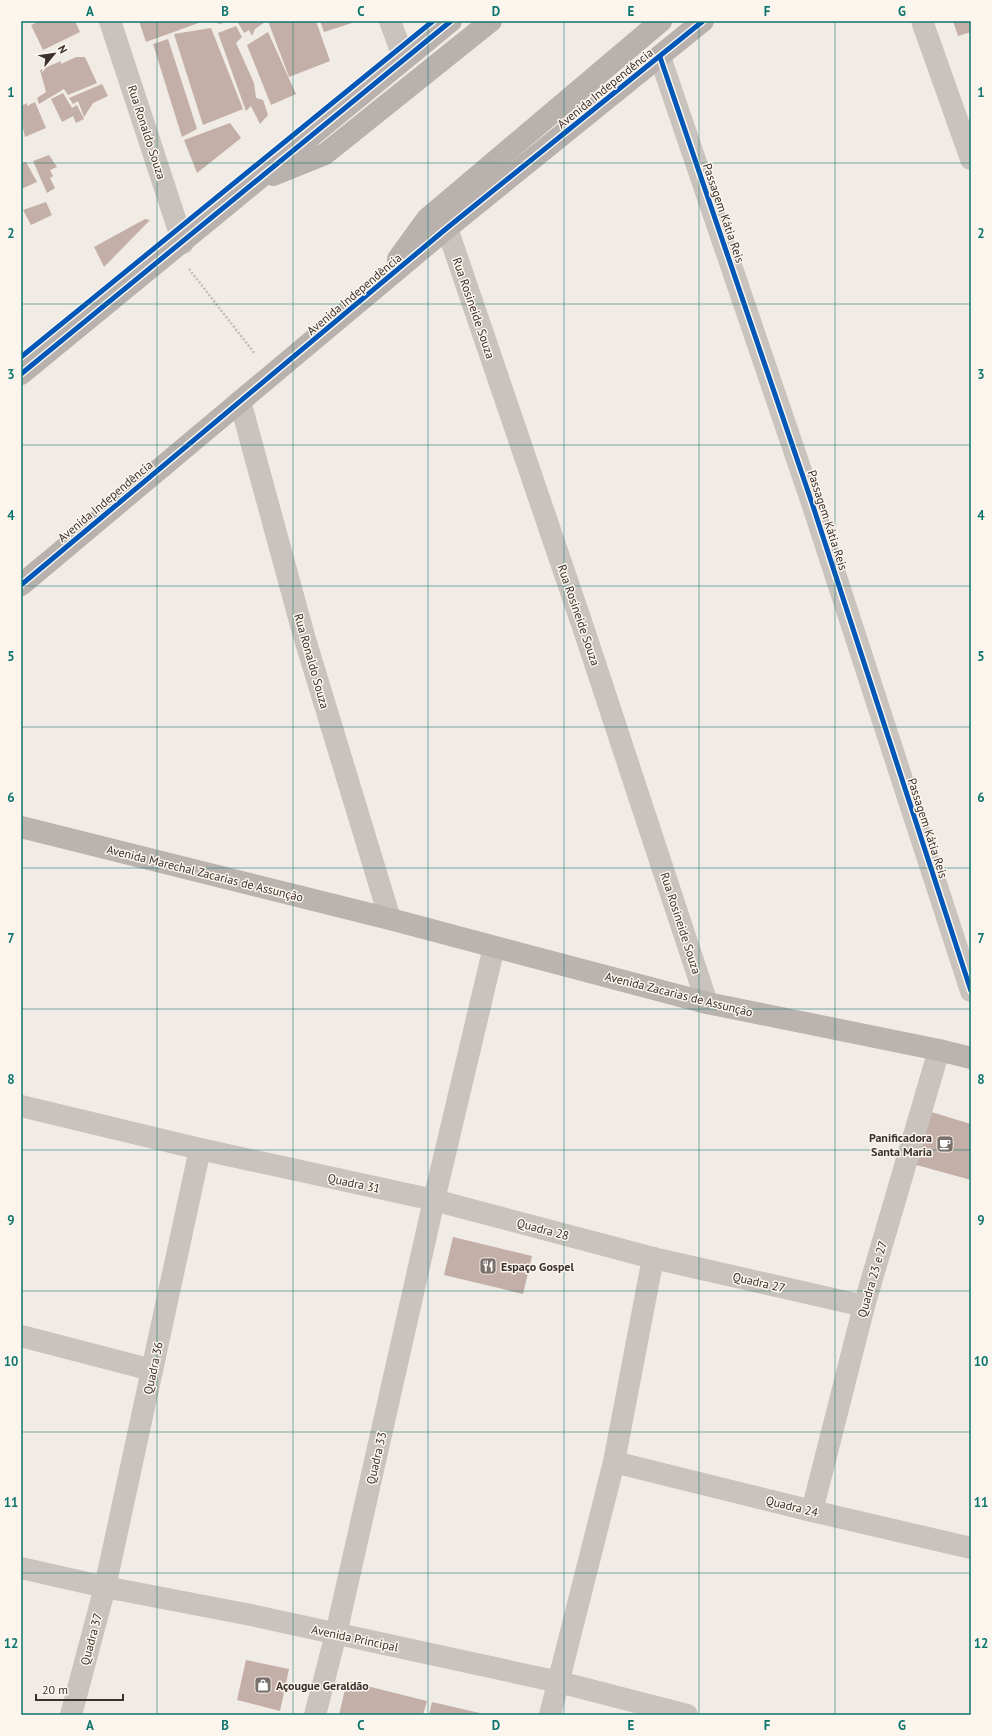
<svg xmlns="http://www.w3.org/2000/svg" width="992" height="1736" viewBox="0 0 992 1736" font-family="'PT Sans',sans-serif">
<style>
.building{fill:#c3afa7}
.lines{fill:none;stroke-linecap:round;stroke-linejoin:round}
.path{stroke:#c2bbb6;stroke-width:2.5;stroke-dasharray:2 2;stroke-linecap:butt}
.minor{stroke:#c9c3be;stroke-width:22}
.tertiary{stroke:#c9c3be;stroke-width:22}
.secondary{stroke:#bab3ae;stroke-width:22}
.primary{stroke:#b8b1ad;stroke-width:22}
.cycleway-casing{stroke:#fbf5ee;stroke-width:8}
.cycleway{stroke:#0057b8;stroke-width:5}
.grid{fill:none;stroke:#0f766e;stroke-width:1;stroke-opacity:0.55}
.labels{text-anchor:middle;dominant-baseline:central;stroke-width:3;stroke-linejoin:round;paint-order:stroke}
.street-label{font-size:12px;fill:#3b302b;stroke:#fbf5ee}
.poi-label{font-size:12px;font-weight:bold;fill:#3b302b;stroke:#fbf5ee;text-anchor:start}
.neatline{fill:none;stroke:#0f766e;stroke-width:1.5}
.grid-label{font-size:13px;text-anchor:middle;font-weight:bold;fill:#0f766e}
</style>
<rect width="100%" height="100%" fill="#f0ebe5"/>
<g class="building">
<path d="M40,21H75L80,32L43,50L31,25Z"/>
<path d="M139,21H204L146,42Z"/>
<path d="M211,21H227L220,24Z"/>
<path d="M237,21H264L265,22L255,29L252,36L249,30L244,33Z"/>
<path d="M268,21H316L330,61L289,77Z"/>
<path d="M320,21H351L352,23L324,32Z"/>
<path d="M953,21H971V32L958,36Z"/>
<path d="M236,26L242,37L236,43L254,83L256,98L263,100L268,115L260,124L251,106L246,111L218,33Z"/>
<path d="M211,28L243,109L203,125L174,34Z"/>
<path d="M268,32L296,94L271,105L247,45Z"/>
<path d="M168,39L197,129L182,137L153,44Z"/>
<path d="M76,57H85L97,83L68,95L64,89L39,104L37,98L46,92L40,70L61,61V64Z"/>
<path d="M102,84L108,96L93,103L84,117L78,101L73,104L69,98Z"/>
<path d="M63,93L72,108L77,105L84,119L76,123L73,116L62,122L51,99Z"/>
<path d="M35,102L46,128L25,137L21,120V106L27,103V106Z"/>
<path d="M230,123L241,138L197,173L184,140Z"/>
<path d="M49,155L57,167L50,170L53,176L50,178L55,188L47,193L33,161Z"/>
<path d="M26,162L37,182L21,189V163Z"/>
<path d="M46,202L52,215L31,225L23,210Z"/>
<path d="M145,219L150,220L104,267L94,247Z"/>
<path d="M928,1111L971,1124V1180L913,1164Z"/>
<path d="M453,1237L532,1256L523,1294L444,1275Z"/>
<path d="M246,1660L289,1669L280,1711L237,1700Z"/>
<path d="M347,1681L427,1701L423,1715H339Z"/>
<path d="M432,1702L484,1714V1715H429Z"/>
</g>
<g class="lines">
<path class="path" d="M189,269L255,354"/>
<g class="minor">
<path d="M110,21L183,243"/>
<path d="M390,21L404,59"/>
<path d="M922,21L971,159"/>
<path d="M660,57L812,503L971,991"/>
<path d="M447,228L584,630L707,1003"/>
<path d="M240,401L304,636L390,919"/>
<path d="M21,1106L200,1149L434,1200L653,1258L864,1306"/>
<path d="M21,1336L152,1370"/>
<path d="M614,1462L812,1511L971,1548"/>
<path d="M812,1511L864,1306L939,1050"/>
<path d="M71,1715L105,1587L200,1149"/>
<path d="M550,1715L614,1462L653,1258"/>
</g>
<g class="tertiary">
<path d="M21,1568L105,1587L251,1615L559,1682L687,1715"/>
<path d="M315,1715L336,1634L434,1200L494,947"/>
</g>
<path class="secondary" d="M21,827L390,919L707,1003L939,1050L971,1058"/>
<g class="primary">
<path d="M273,175L325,154L491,21"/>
<path d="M398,259L427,219L661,21"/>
<path d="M21,374C165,257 307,138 451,21"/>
<path d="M21,585L447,228L703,21"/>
</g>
<g class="cycleway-casing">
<g id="cycleway">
<path d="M660,57L812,503L971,991"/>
<path d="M21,357L433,21"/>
<path d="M21,374C165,257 307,138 451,21"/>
<path d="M21,585L447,228L703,21"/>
</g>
</g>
<use href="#cycleway" class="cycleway"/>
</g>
<path class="grid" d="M157,21V1715M293,21V1715M428,21V1715M564,21V1715M699,21V1715M835,21V1715M21,163H971M21,304H971M21,445H971M21,586H971M21,727H971M21,868H971M21,1009H971M21,1150H971M21,1291H971M21,1432H971M21,1573H971"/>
<defs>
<g id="cafe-square" transform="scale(0.9)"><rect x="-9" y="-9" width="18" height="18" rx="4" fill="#7a716c" stroke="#fbf5ee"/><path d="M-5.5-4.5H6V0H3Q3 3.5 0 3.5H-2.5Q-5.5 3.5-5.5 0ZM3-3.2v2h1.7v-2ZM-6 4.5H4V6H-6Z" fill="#fff"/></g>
<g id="restaurant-square" transform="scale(0.9)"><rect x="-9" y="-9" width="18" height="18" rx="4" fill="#7a716c" stroke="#fbf5ee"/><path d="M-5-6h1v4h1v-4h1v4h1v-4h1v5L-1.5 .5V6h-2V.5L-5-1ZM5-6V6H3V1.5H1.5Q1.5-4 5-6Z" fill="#fff"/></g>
<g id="shop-square" transform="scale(0.9)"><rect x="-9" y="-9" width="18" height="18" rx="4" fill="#7a716c" stroke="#fbf5ee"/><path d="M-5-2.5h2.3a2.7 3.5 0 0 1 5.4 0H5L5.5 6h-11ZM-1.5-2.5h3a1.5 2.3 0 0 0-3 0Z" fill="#fff"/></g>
</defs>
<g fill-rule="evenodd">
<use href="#cafe-square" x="945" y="1144"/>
<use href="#restaurant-square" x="488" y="1266"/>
<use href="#shop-square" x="263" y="1685"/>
</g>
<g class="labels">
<g class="street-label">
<text transform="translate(605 88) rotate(-39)">Avenida Independência</text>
<text transform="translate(147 132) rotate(72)">Rua Ronaldo Souza</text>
<text transform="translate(724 213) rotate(71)">Passagem Kátia Reis</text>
<text transform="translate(354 294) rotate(-40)">Avenida Independência</text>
<text transform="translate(474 308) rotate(71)">Rua Rosineide Souza</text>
<text transform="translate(105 501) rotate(-40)">Avenida Independência</text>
<text transform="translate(828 520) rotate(72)">Passagem Kátia Reis</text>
<text transform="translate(579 615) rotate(71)">Rua Rosineide Souza</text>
<text transform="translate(312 661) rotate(74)">Rua Ronaldo Souza</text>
<text transform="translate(928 828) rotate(72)">Passagem Kátia Reis</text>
<text transform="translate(205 873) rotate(14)">Avenida Marechal Zacarias de Assunção</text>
<text transform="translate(681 923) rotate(72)">Rua Rosineide Souza</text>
<text transform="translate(679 994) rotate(14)">Avenida Zacarias de Assunção</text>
<text transform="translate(354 1183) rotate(12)">Quadra 31</text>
<text transform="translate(543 1229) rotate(15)">Quadra 28</text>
<text transform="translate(872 1279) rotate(-74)">Quadra 23 e 27</text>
<text transform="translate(759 1282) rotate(13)">Quadra 27</text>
<text transform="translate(153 1368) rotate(-78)">Quadra 36</text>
<text transform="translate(376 1458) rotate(-77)">Quadra 33</text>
<text transform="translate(792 1506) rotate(14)">Quadra 24</text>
<text transform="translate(355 1638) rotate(12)">Avenida Principal</text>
<text transform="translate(91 1639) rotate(-75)">Quadra 37</text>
</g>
<g class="poi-label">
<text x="932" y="1137" text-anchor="end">Panificadora<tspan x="932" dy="14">Santa Maria</tspan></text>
<text x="501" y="1266">Espaço Gospel</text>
<text x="276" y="1685">Açougue Geraldão</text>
</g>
</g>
<rect width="992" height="1736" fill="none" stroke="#fbf5ee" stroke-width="44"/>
<g transform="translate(54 54) rotate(61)" stroke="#fbf5ee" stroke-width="3" paint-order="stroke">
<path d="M0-3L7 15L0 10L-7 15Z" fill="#3b302b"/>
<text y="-6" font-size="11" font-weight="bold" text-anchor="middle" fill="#3b302b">N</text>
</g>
<path d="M36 1694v6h87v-6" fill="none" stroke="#3b302b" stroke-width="2"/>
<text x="42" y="1694" font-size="12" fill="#3b302b" stroke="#fbf5ee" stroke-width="3" paint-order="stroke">20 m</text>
<rect x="22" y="22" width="948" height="1692" class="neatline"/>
<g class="grid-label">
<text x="90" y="16">A</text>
<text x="225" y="16">B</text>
<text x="361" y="16">C</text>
<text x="496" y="16">D</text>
<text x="631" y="16">E</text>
<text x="767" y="16">F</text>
<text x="902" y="16">G</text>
<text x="11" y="97">1</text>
<text x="981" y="97">1</text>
<text x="11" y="238">2</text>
<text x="981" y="238">2</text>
<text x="11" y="379">3</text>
<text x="981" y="379">3</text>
<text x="11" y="520">4</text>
<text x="981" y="520">4</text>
<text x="11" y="661">5</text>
<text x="981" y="661">5</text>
<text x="11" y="802">6</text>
<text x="981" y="802">6</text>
<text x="11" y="943">7</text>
<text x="981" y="943">7</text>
<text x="11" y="1084">8</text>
<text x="981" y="1084">8</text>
<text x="11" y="1225">9</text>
<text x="981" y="1225">9</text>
<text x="11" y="1366">10</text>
<text x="981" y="1366">10</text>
<text x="11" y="1507">11</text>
<text x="981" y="1507">11</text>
<text x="11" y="1648">12</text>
<text x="981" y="1648">12</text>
<text x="90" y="1730">A</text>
<text x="225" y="1730">B</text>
<text x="361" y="1730">C</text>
<text x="496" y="1730">D</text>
<text x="631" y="1730">E</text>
<text x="767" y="1730">F</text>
<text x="902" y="1730">G</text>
</g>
</svg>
